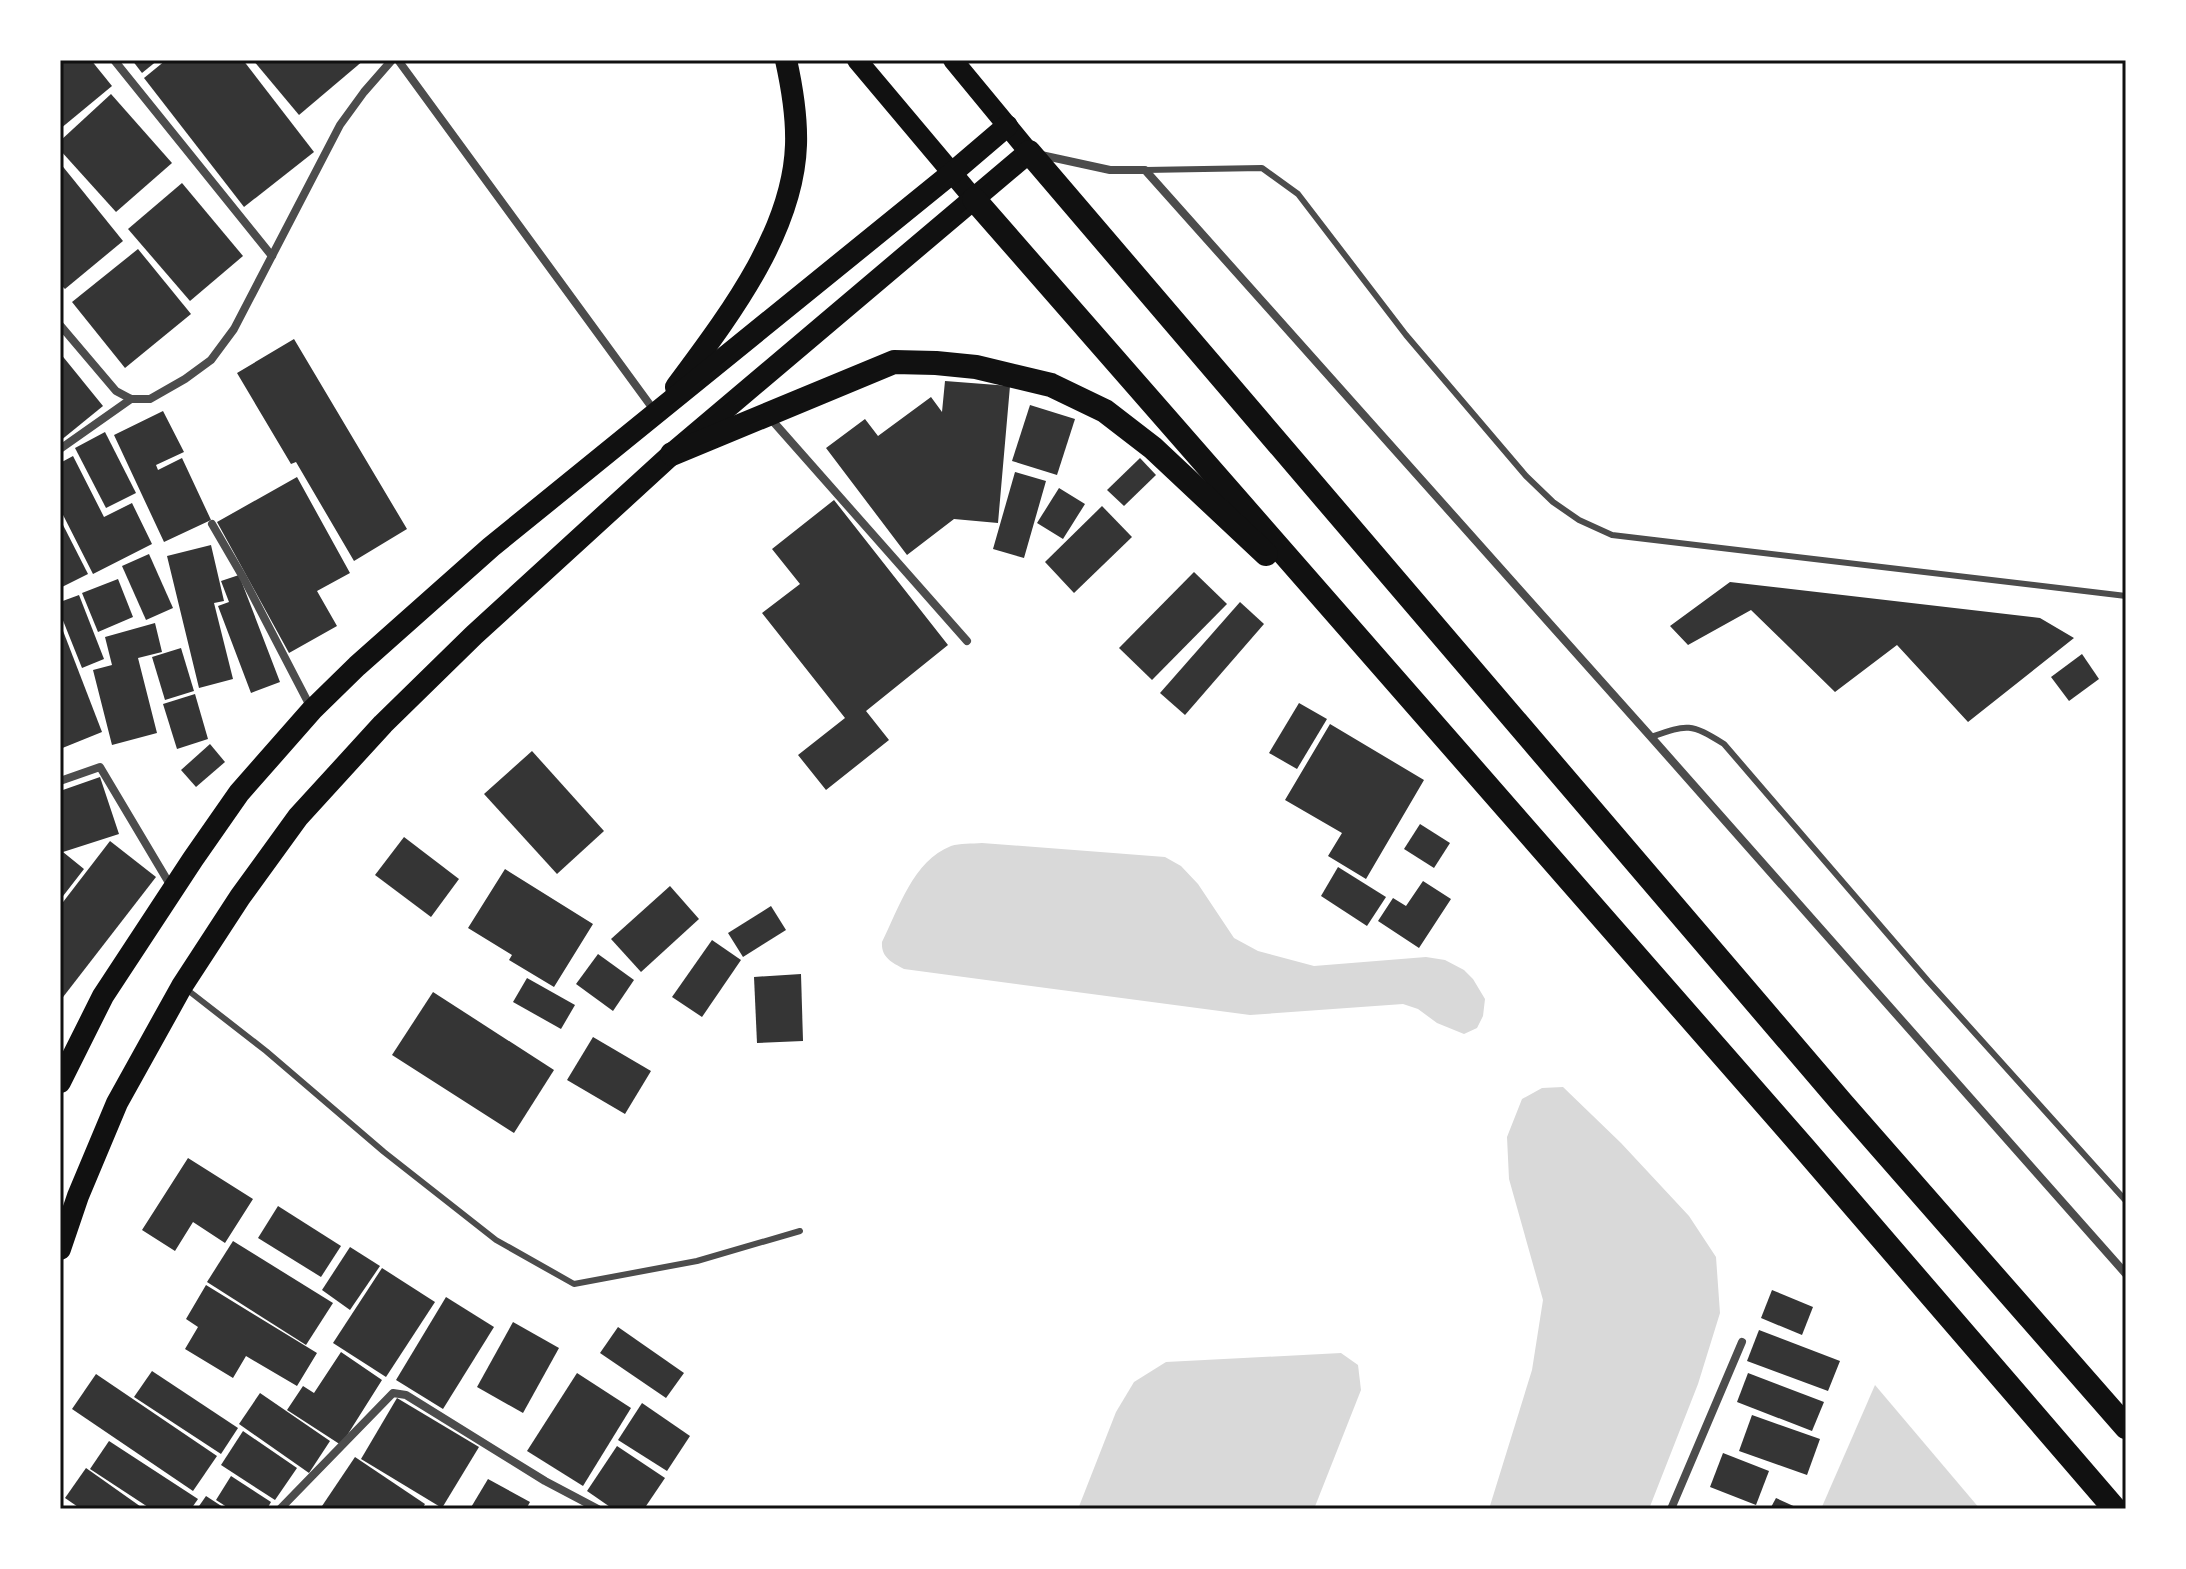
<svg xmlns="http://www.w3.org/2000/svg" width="2186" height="1569" viewBox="0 0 2186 1569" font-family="'Sofia Sans Condensed',sans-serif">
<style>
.water{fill:#d9d9d9}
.building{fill:#353535}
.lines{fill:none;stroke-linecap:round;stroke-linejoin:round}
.service{stroke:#4c4c4c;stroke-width:6}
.minor{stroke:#4c4c4c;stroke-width:8}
.primary{stroke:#111;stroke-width:20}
.trunk{stroke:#111;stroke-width:22}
.motorway{stroke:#111;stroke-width:24}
.neatline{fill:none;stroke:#111;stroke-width:3}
</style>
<rect width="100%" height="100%" fill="#fff"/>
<g class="water">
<path d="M982,843L1165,857L1181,866L1198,884L1234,938L1258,951L1314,966L1426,957L1445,960L1464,970L1473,979L1485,999L1483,1016L1477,1028L1464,1034L1437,1023L1418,1009L1403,1004L1250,1015L904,969C891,962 881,957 882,942C899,908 913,861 951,846C960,843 972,844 982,843Z"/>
<path d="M1563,1087L1621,1143L1689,1216L1716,1257L1720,1313L1698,1384L1649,1509H1489L1532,1370L1543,1300L1509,1179L1507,1137L1522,1099L1542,1088Z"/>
<path d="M1341,1353L1358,1365L1361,1390L1314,1509H1078L1116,1412L1134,1382L1166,1362Z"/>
<path d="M1875,1385L1980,1509H1821Z"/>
</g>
<g class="building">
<path d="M60,60H91L112,86L60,129Z"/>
<path d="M132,60H158L142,73Z"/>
<path d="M166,60H243L314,152L244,207L144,78Z"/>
<path d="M253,60H364L299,115Z"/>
<path d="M111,94L172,163L116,212L60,150V141Z"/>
<path d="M60,163L123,241L65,289L60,284Z"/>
<path d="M182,183L243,256L190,301L128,229Z"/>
<path d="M138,249L191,314L125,368L72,302Z"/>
<path d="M294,339L407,529L354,561L296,462L291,464L237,373Z"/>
<path d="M60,353L103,406L60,441Z"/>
<path d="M945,381L1010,386L998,523L954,519L907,555L826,448L865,419L878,436L931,397L942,412Z"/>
<path d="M1030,405L1075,419L1057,475L1012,461Z"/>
<path d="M163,411L184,452L156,465L158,470L182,458L211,520L164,542L114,435Z"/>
<path d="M105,432L136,493L106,508L75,448Z"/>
<path d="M73,456L104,517L132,503L152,544L93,574L60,509V463Z"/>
<path d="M1140,458L1156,475L1124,506L1107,490Z"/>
<path d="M1015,472L1046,481L1024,558L993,549Z"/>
<path d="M297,477L350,573L317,591L337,626L289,653L217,522Z"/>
<path d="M1059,488L1085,504L1063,539L1037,523Z"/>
<path d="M834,500L948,645L866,711L889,740L826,790L798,755L845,718L762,613L800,584L772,549Z"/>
<path d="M1102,506L1132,537L1074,593L1045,562Z"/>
<path d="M60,519L88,574L60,588Z"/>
<path d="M211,545L224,601L214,603L233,679L199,688L167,556Z"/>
<path d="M149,554L173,608L146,620L122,566Z"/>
<path d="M1194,572L1227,604L1152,680L1119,648Z"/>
<path d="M239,575L280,682L251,693L218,606L229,602L221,581Z"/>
<path d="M118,579L133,617L98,632L82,593Z"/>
<path d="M1730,582L2040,618L2074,638L1968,722L1897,645L1835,692L1751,610L1688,645L1670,626Z"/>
<path d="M79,595L104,659L82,668L60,613V602Z"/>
<path d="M1240,602L1264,624L1185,715L1160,693Z"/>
<path d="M60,623L102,732L60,749Z"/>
<path d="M155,623L162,652L138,658L157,733L112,745L93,670L112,665L105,637Z"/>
<path d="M181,648L194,691L165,700L152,657Z"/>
<path d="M2082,654L2099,679L2069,701L2051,677Z"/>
<path d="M195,694L208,739L177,749L163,704Z"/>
<path d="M1299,703L1327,719L1297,769L1269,753Z"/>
<path d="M1330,724L1424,780L1366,879L1328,856L1342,833L1285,800Z"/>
<path d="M210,744L225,762L196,787L181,770Z"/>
<path d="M532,751L604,831L557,874L484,794Z"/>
<path d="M100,777L119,834L63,852L84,869L60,900V850L63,852L60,843V791Z"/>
<path d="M1420,824L1450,843L1434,868L1404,849Z"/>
<path d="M404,837L459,879L431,917L375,875Z"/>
<path d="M110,841L156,877L60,1001V906Z"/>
<path d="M1338,867L1386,897L1367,926L1321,896Z"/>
<path d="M505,869L593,924L554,987L509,960L512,955L468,928Z"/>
<path d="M1423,881L1451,899L1419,948L1378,921L1393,898L1406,906Z"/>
<path d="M670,886L699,919L641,972L611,939Z"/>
<path d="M771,906L786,930L743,957L728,933Z"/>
<path d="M712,940L741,960L702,1017L672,997Z"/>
<path d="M598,954L634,980L613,1011L576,984Z"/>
<path d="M801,974L803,1041L757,1043L754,977Z"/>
<path d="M527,978L575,1005L561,1029L513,1002Z"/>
<path d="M433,992L554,1070L514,1133L392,1055Z"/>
<path d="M593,1037L651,1071L625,1114L567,1080Z"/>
<path d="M188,1158L253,1199L225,1243L193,1222L175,1251L142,1230Z"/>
<path d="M278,1206L341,1246L321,1277L258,1238Z"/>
<path d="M233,1241L333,1303L306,1345L207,1282Z"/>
<path d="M350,1247L380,1266L350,1310L322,1290Z"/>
<path d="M382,1268L435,1302L386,1377L333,1343Z"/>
<path d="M206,1285L317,1353L297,1386L246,1356L233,1378L185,1349L198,1327L186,1319Z"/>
<path d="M1772,1290L1813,1307L1802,1335L1761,1318Z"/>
<path d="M446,1297L494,1327L443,1409L396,1380Z"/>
<path d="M513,1322L559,1348L523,1413L477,1387Z"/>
<path d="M618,1327L684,1373L666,1398L600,1353Z"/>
<path d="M1759,1330L1840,1361L1828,1391L1747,1361Z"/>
<path d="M341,1352L382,1380L341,1445L287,1410L303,1386L314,1393Z"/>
<path d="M152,1371L238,1428L221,1454L134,1397Z"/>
<path d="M577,1373L631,1408L583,1486L527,1451Z"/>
<path d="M1748,1373L1824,1402L1812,1431L1737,1402Z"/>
<path d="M96,1374L217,1456L193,1491L72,1409Z"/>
<path d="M260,1393L330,1441L309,1473L239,1424Z"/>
<path d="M397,1398L479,1447L442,1508L361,1459Z"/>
<path d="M642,1403L690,1436L667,1471L618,1440Z"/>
<path d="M1752,1415L1820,1439L1807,1475L1739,1451Z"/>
<path d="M243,1431L297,1468L275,1500L221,1465Z"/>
<path d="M109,1441L198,1499L191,1509H151L90,1469Z"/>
<path d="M617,1446L665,1478L644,1509H613L587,1491Z"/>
<path d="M1723,1453L1769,1471L1756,1505L1710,1487Z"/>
<path d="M355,1457L425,1504L422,1509H320Z"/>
<path d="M86,1468L144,1509H81L65,1498Z"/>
<path d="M231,1476L271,1502L267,1509H230L216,1500Z"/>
<path d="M488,1479L530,1502L526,1509H470Z"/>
<path d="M206,1496L226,1509H197Z"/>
<path d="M1776,1498L1800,1509H1770Z"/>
</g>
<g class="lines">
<g class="service">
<path d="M1145,170L1262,168L1298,194L1406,335L1526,476L1553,502L1579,520L1612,535L2126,596"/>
<path d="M1651,737C1688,724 1690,723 1724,744L1928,981L2126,1201"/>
<path d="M185,988L266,1051L384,1152L496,1240L574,1284L697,1261L800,1231"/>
</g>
<g class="minor">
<path d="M114,60L272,256"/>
<path d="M398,60L656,413"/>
<path d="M1041,155L1110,170H1145L1651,737L2126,1274"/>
<path d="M60,325L116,391L131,399H150L185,379L211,360L234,329L340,125L364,92L392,60"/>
<path d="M770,418L967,641"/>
<path d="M60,449L131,399"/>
<path d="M212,524L244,579L310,706"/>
<path d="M60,781L100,767L172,888"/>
<path d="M280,1509L393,1393L406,1395L545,1481L598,1509"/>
<path d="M1671,1509L1742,1342"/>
</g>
<g class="primary">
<path d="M857,60L974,199"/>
<path d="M953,60L1029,152"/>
</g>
<g class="trunk">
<path d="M676,387C727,318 793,233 796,145C797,116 792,87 786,60"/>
<path d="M60,1082L103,996L193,859L239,793L312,710L357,666L491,547L952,173L1007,126"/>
<path d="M60,1249L78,1196L117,1103L182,986L240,897L298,817L383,724L474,635L672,454L1029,152"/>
</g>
<g class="motorway">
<path d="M1029,152L1842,1103L2126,1427"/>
<path d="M974,199L1804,1148L2115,1509"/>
<path d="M672,454L894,362L936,363L976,367L1051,385L1105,411L1153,448L1266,554"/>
</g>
</g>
<rect width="2186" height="1569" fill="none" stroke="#ffffff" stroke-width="124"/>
<rect x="62" y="62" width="2062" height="1445" class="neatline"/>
</svg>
